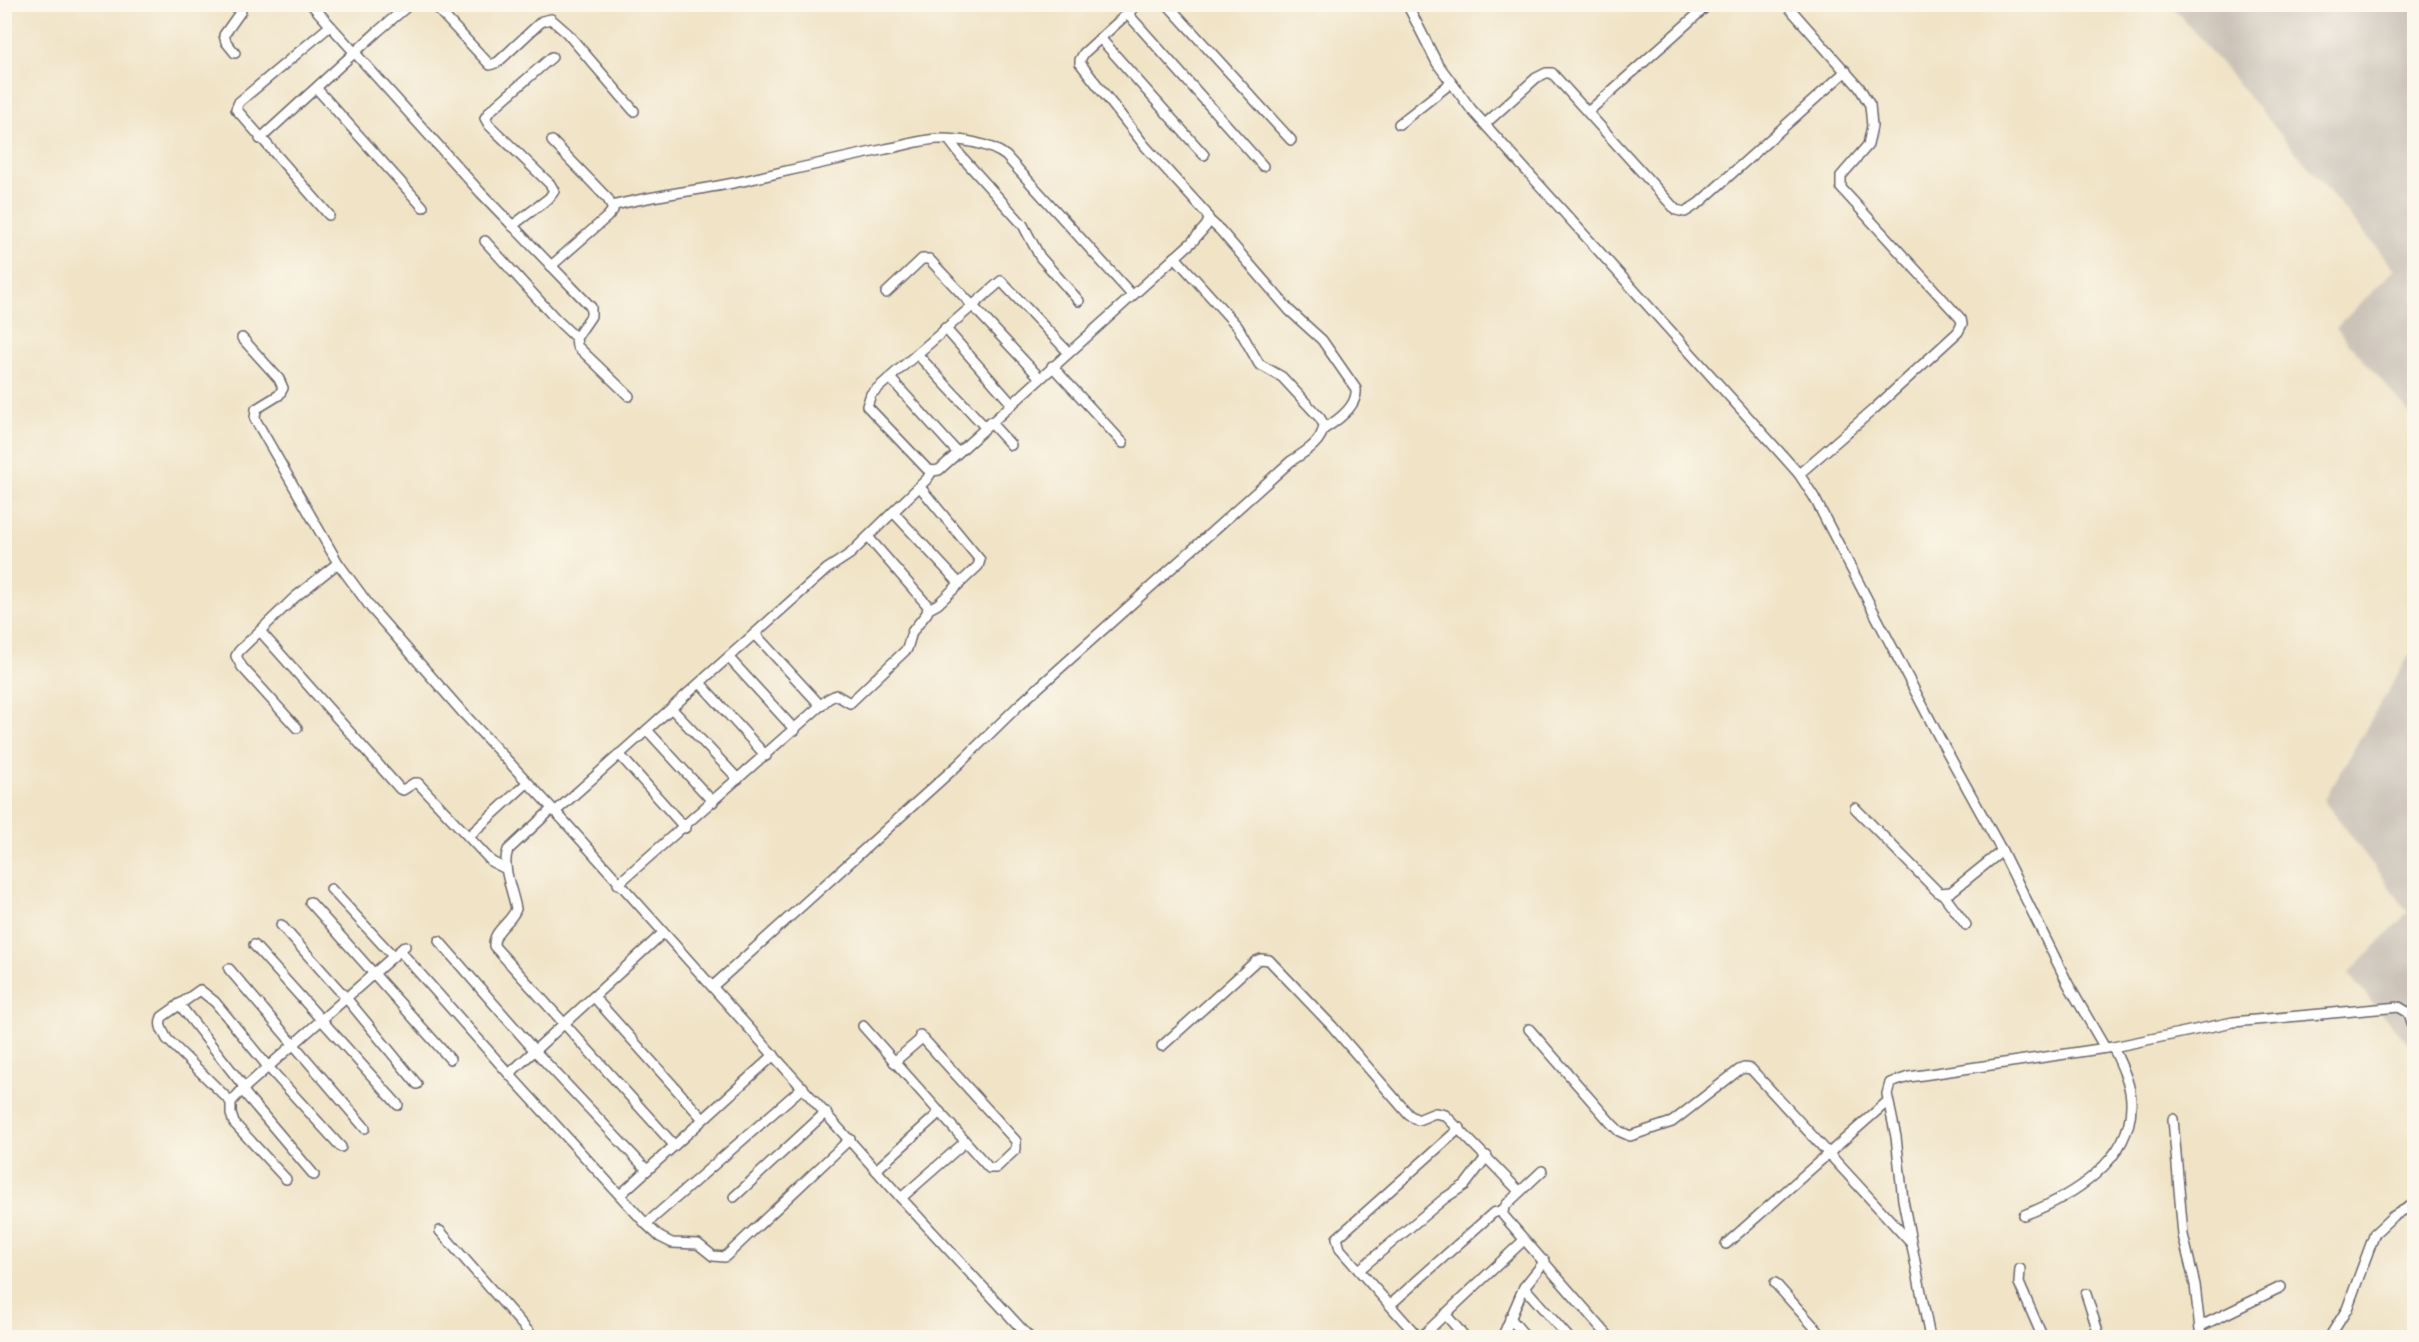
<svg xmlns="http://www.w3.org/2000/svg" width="2419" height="1342" viewBox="0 0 2419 1342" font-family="Mali,sans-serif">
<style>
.industrial{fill:#cbc2b8}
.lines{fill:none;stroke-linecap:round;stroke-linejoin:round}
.street-casing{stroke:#6a666c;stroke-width:12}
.street{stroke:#fff;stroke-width:9}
</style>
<rect width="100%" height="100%" fill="#fbf7ec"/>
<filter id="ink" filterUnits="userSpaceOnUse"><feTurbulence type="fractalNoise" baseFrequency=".0167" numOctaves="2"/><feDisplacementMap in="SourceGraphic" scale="12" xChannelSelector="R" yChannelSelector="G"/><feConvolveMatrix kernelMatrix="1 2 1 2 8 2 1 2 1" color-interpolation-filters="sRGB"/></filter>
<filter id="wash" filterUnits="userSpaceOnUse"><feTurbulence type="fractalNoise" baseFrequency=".008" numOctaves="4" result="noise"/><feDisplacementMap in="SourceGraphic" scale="24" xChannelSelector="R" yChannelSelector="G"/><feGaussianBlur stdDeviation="1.35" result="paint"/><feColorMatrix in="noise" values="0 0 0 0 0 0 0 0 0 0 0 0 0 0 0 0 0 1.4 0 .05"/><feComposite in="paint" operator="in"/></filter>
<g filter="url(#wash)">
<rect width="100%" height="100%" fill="#f0e3c6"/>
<g class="industrial">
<path d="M2171,5H2414V418L2336,328L2395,269Z"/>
<path d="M2414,647V1051L2348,974L2408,912L2324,800Z"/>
</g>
</g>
<g filter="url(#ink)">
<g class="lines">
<g class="street-casing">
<g id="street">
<path d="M311,4L481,193L591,307V316L576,338L577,346L629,396"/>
<path d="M433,4L490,65L498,62L542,21L551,19L567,33L634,111"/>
<path d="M1167,4L1291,140"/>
<path d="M1407,4L1437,63L1471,109L1766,437L1799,474L1814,497L1940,739L2002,851L2068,984L2105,1048"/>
<path d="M1786,4L1859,87L1870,105L1872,126L1868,145L1841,176V188L1961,319L1962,324L1958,332L1874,409L1799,474"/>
<path d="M1128,14L1263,166"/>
<path d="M1100,38L1204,155"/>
<path d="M235,53L226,42L224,35L241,11L240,4"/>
<path d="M317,89L423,207"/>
<path d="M1589,111L1709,4"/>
<path d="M1399,124L1451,83"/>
<path d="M1485,124L1536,78L1546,73H1552L1676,210L1685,212L1699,203L1846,71"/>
<path d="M260,139L377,32L410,4"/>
<path d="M949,140L961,156L1023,225L1040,257L1079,301"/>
<path d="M612,206C660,193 709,190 756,178C800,168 843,158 886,149C904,146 922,139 940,139C961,139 989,143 1006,156L1132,295"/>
<path d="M329,215L236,109L239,102L330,26"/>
<path d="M1209,220L1220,230L1290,311L1322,340L1356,389C1358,406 1337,421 1324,429"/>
<path d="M512,226L549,198L554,191L550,184L489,125L485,118L490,111L552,57"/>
<path d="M485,241L555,318L576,338"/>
<path d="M551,266L607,217L613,210L608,199L552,141"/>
<path d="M886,293L922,259H929L1040,378"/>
<path d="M945,328L1011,403"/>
<path d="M242,338L279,379L283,388L279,395L256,409L255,419L338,563L371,608L464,714L564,821L901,1198L1030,1338"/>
<path d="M1068,352L1001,281L871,394L867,406L927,469L932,471L939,470L1192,242L1206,226L1209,220L1206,213L1145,146L1080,63V60L1084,53L1138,4"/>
<path d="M917,354L985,427"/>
<path d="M1052,366L1123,443"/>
<path d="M890,378L957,452"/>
<path d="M990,422L1011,445"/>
<path d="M920,487L980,560L978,566L938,604L929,609"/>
<path d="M893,512L959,583"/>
<path d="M260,631L400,789L403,790L414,783H418L492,862L506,869"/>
<path d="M755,634L821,706"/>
<path d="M729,658L795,730"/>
<path d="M701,684L766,756"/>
<path d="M672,709L738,779"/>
<path d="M297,728L242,667L236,656L239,651L294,598L338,563"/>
<path d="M647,730L713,802"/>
<path d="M619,754L685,828"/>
<path d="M1855,808L1939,893L1951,892L2002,851"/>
<path d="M552,809L508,850C501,867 513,891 516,909C511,923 493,930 494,946L674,1145"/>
<path d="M555,812L827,569L850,554L927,479L932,471"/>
<path d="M469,836L527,783"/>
<path d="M618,884L828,699L836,695L850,703L907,649L912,632L927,613L928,606L868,537"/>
<path d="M331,889L393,956"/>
<path d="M1943,894L1966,925"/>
<path d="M310,902L450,1059"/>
<path d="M281,925L347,999L417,1084"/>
<path d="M439,941L535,1051L647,1170"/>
<path d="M254,945L398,1105"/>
<path d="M400,951L509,1074L646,1224L660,1237L672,1243L698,1244L713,1256L725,1257L850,1139"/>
<path d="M229,969L365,1128"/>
<path d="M713,986L960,763L1019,705L1291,461C1305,452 1322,443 1324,425L1320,418L1282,377L1259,364L1238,327L1175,257"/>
<path d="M594,997L703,1119"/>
<path d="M179,1004L245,1088"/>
<path d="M863,1026L989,1168H996L1016,1149V1141L920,1035"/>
<path d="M1529,1029L1611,1123L1619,1131L1630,1136L1672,1122L1739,1070L1744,1068L1751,1069L1910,1242"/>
<path d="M1162,1046L1256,961L1261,959L1269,960L1332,1026L1409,1115L1418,1120L1435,1113L1445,1115L1519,1191"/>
<path d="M894,1062L922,1038"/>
<path d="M509,1074L663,933"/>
<path d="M242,1090L314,1175"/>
<path d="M231,1102L167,1039C163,1031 158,1026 162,1017L200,990L215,1002L269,1068L341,1147"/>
<path d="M2173,1119L2183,1235L2195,1285L2201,1338"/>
<path d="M876,1170L940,1112"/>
<path d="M1542,1171L1507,1204L1503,1210V1215L1610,1338"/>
<path d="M286,1179L234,1123L231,1114V1102L242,1090L405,946"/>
<path d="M620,1195L774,1055"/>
<path d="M734,1197L826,1112"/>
<path d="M901,1198L965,1142"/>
<path d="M2024,1215C2071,1197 2131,1161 2131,1105C2132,1085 2121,1065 2113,1047"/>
<path d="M646,1224L803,1087"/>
<path d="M440,1231L534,1338"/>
<path d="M1726,1244L1888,1101"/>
<path d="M2020,1269L2019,1283L2043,1338"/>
<path d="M1359,1270L1445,1198L1465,1185L1487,1156"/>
<path d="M1775,1283L1824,1338"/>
<path d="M1524,1287L1569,1338"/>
<path d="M2086,1294L2100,1338"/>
<path d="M1390,1305L1493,1213L1503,1210"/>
<path d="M1445,1314L1466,1338"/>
<path d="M1510,1318L1527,1338"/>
<path d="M2201,1326L2281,1287"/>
<path d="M1419,1338L1340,1249L1337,1238L1460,1128"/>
<path d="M1420,1338L1524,1240"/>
<path d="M1502,1338L1524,1287L1545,1261"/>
<path d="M1930,1338L1903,1200L1896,1137L1887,1094L1890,1083L1909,1077L2113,1047L2233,1022L2399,1007L2409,1013L2414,1029"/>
<path d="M2329,1338L2347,1309L2375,1233L2392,1217L2414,1204"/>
</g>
</g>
<use href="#street" class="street"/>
</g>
</g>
<rect width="2419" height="1342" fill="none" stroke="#fbf7ec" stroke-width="24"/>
</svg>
